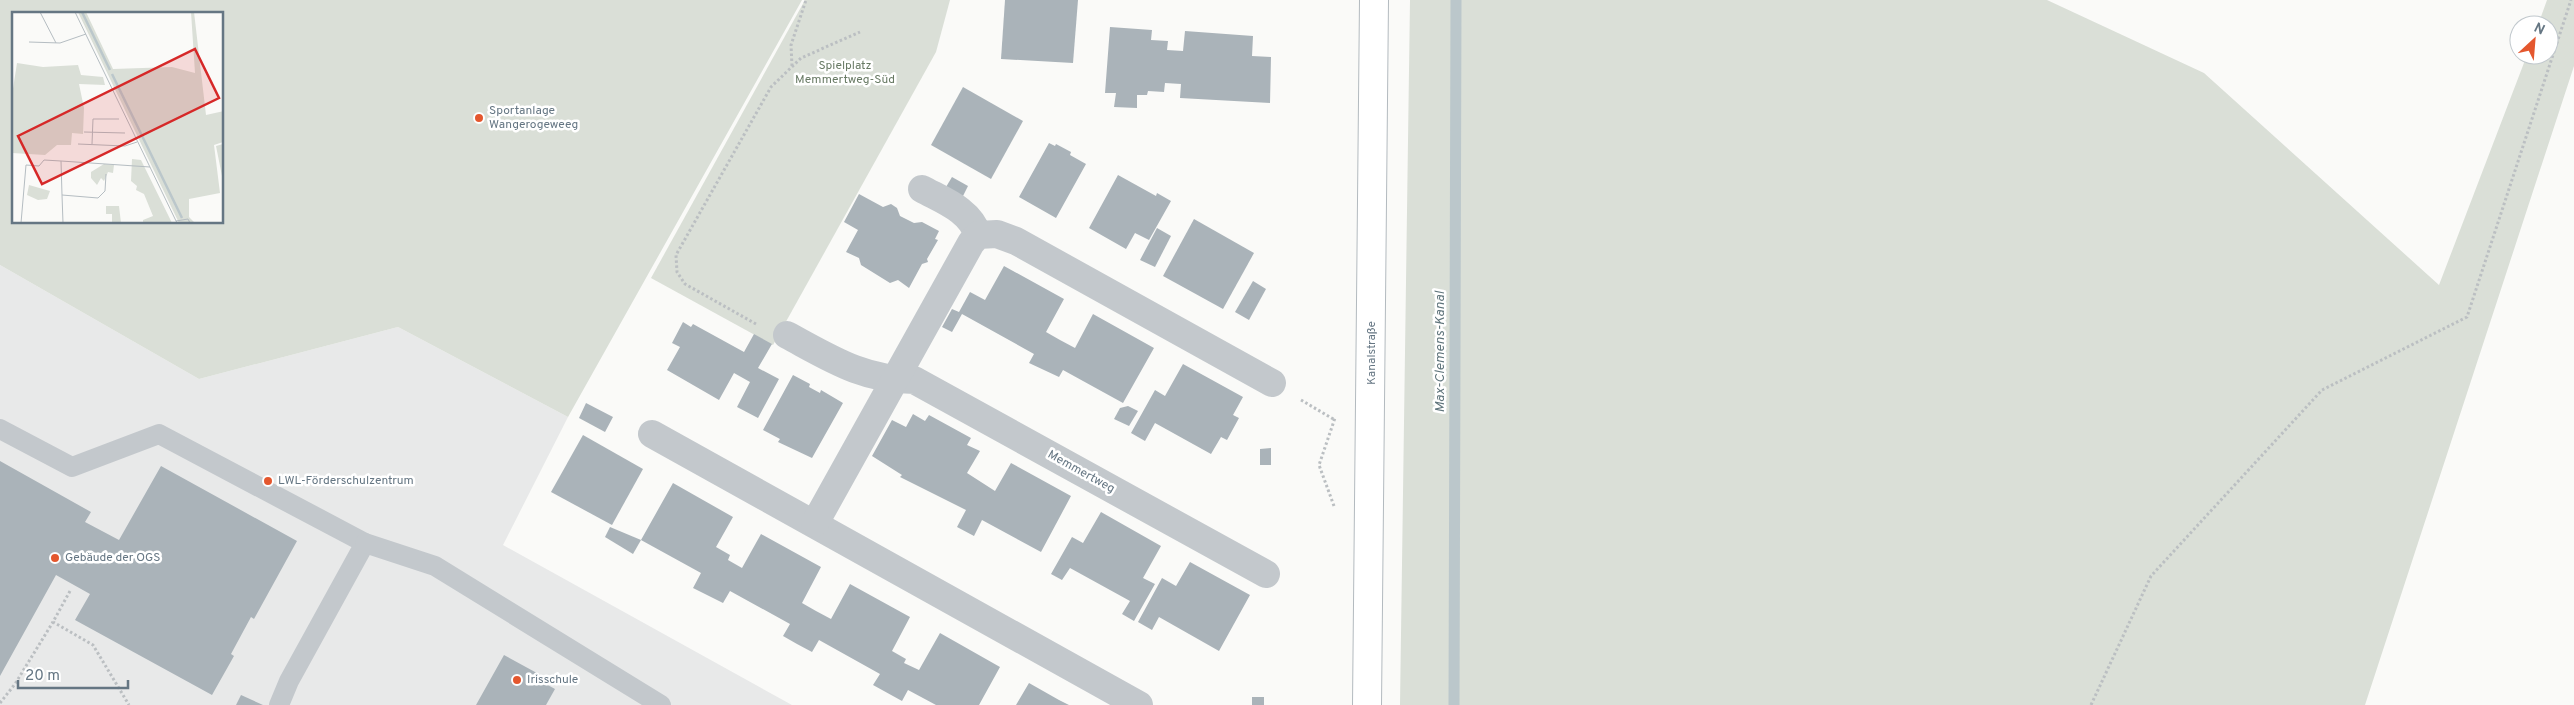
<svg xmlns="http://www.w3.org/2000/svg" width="2574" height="705" viewBox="0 0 2574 705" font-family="Overpass,sans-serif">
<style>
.built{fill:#e8e9e9}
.green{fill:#dadfd7;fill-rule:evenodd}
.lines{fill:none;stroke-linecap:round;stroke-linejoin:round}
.stream{stroke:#bbc7cb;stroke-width:11}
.building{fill:#aab3b9}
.secondary-casing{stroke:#b3babf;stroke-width:30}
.path{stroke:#bbbfc2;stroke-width:3;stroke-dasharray:2.5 2.5;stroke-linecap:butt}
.lane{stroke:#c3c8cc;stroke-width:20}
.street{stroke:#c3c8cc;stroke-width:28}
.secondary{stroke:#fff;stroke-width:28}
.poi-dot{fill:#e4572e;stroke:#fff;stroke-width:2}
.labels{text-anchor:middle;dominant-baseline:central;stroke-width:5;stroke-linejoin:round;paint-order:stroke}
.park-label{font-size:12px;fill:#687a64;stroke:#fff}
.poi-label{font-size:12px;fill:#657683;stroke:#fff;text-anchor:start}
.street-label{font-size:12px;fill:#657683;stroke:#fff}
.water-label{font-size:14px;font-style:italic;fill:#60757c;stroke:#fff}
.inset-river{fill:none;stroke:#bbc7cb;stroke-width:2.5}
.inset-road{fill:none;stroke:#b5bdc2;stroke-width:1}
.view{fill:#d62828;fill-opacity:0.15;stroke:#d62828;stroke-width:2.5}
.inset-edge{fill:none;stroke:#657683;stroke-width:2.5}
</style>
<rect width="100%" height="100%" fill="#fafaf8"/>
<path class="built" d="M0,265L199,379L398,327L568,417L503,545L792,705H0Z"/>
<g class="green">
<path d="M0,0H802L568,417L398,327L199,379L0,265ZM14,14H222V222H14Z"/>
<path d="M805,0H950L936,52L773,345L651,278Z"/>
<path d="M1410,0H2047L2204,73L2439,285L2527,55H2549V25H2538L2547,0H2574V66L2365,705H1400Z"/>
</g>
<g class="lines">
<path class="stream" d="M1454,705L1456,0"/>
</g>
<g class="building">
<path d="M1005,0H1078L1073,63L1001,59Z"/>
<path d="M1110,27L1152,30L1151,40L1168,41L1167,50L1183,51L1185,31L1253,36L1252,56L1271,57L1270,103L1180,98L1181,84L1165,83L1164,92L1148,91L1147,95H1137V108L1114,107L1116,93H1105Z"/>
<path d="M963,87L1023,121L991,179L931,145Z"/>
<path d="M1049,143L1055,146L1056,144L1071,152L1070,155L1086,164L1056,218L1019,197Z"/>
<path d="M1118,175L1156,196L1157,193L1171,201L1149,240L1135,233L1126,249L1089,228Z"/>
<path d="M952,177L968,186L960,202L943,192Z"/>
<path d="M859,194L883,207L891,204L897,208L900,216L914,223L922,222L939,231L935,239L938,240L927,259L928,262L922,264L909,288L898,280L890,283L861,265L859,258L846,252L858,230L844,222Z"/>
<path d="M1194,219L1254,253L1223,309L1163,276Z"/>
<path d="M1157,228L1171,236L1155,267L1140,260Z"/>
<path d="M1004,266L1064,299L1046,332L1060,340L1075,348L1093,314L1154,348L1123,403L1063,370L1059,377L1029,363L1034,354L962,314L952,332L942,327L952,309L959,312L970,292L985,300Z"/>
<path d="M1253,281L1266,289L1249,320L1235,312Z"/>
<path d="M683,322L691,327L693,324L744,352L754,334L772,344L758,368L779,379L758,418L737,407L750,382L734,373L719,400L667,370L680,347L672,343Z"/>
<path d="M1183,364L1243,397L1233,415L1239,418L1227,440L1221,437L1211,454L1155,423L1145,441L1131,433L1155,390L1165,396Z"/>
<path d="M793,375L810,384L809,387L820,393L821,390L843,403L812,458L778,442L780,439L763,430Z"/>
<path d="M586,403L613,417L605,432L579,418Z"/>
<path d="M1128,406L1138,411L1129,426L1114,419L1120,408Z"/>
<path d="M913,414L925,421L929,415L971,438L967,445L980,451L967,473L995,491L1011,463L1071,496L1041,552L982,520L974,536L957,527L966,510L900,477L902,475L872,456L892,420L906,427Z"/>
<path d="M583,435L643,469L612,525L551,492Z"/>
<path d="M1271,448V465H1260V449Z"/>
<path d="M0,461L91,512L85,522L119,540L161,466L297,541L254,619L251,617L231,654L234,656L212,695L75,620L90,594L56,575L0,676Z"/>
<path d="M673,483L733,517L716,547L730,555L728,560L742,568L761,534L821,567L802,603L816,611L831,619L850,584L910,617L892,651L906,659L904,663L919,670L940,633L1000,667L979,705H936L908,690L902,701L873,685L880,674L819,640L812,652L797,644L783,636L790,624L730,591L723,603L693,588L701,573L641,540Z"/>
<path d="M1101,512L1161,546L1143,578L1155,584L1134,621L1122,614L1130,601L1070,568L1062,580L1051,574L1072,537L1083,543Z"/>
<path d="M610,527L641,540L633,554L605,537Z"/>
<path d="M1190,562L1250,595L1219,651L1159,617L1152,630L1138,622L1162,578L1176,586Z"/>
<path d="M504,655L546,678L544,683L555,689L546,705H476Z"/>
<path d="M1029,683L1059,700L1069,705H1016Z"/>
<path d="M241,695L263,705H236Z"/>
<rect x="1252" y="697" width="12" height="8"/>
</g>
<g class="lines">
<g class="secondary-casing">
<path id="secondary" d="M1367,705L1374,0"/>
</g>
<g class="path">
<path d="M792,66L791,45L806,0"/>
<path d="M756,324L685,284L677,272L676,255L771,87L801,58L860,32"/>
<path d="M1301,400L1335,420"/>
<path d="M1334,506L1319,465L1335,418"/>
<path d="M70,591L53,622L93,645L129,705"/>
<path d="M0,703L15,684L53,622"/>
<path d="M2091,705L2151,576L2322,390L2467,317L2571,0"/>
</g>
<g class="lane">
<path d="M0,429L72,467L159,434L365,543L289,681L279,705"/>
<path d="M365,543L435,566L661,705"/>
</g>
<g class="street">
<path d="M922,189C944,201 970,210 978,235"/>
<path d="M787,335C830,358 863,380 914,380L1266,574"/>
<path d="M652,434L1139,705"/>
<path d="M815,523L971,243L978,235L997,234L1016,241L1272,383"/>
</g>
<use href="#secondary" class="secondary"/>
</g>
<g class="poi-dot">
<circle cx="479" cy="118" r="5"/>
<circle cx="268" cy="481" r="5"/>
<circle cx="55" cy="558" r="5"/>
<circle cx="517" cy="680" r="5"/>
</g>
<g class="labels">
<g class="park-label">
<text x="845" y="66">Spielplatz<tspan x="845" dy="14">Memmertweg-Süd</tspan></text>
</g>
<g class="poi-label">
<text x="489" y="111">Sportanlage<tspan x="489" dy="14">Wangerogeweeg</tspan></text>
<text x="278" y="481">LWL-Förderschulzentrum</text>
<text x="65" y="558">Gebäude der OGS</text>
<text x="527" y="680">Irisschule</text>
</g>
<g class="street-label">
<text transform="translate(1372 353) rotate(-90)">Kanalstraße</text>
<text transform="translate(1081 472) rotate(29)">Memmertweg</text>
</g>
<g class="water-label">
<text transform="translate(1440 352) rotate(-90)">Max-Clemens-Kanal</text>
</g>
</g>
<g transform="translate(12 12)">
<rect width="211" height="211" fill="#fafaf8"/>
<path d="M66,0H74L101,57L160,55L183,61L179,0H182L194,103L212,99L211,130L202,133L208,181L177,187V205L183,211H167ZM5,51L31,55L66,53L69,63L91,65L93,73L67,72L72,96L71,122L60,121L59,133H45L33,143L0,141V83ZM211,132L212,164H210L204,134ZM120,147L129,148L160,211H131V208L141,204L132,182L124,178L125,174L119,169ZM92,152L102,153L101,161L96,160L92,169L89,166L85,173L79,166V160ZM17,173L38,179L35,187L26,188L15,183ZM94,194H107L109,211H100V202H94Z" fill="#dadfd7"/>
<path class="inset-river" d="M70,0L98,58M100,62L170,206"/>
<path class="inset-road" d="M28,0L44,31M63,0L165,211M17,30L48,31L74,22M72,120L113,121M66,132L113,134L125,130M80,132L81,107H107M49,149L138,155M50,183L51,211M164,209L176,207L178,211M9,211L14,153L27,154L32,148L49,149L50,183L86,186L93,179L94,162"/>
<path class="view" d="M183,37L207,86L30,172L6,124Z"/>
<rect width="211" height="211" class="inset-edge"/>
</g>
<g transform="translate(2534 40) rotate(26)"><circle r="24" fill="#ffffff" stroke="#c1c8cd"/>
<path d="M0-4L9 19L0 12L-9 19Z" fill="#e4572e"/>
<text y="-8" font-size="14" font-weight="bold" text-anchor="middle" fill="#657683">N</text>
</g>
<path d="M18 680v8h110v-8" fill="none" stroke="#657683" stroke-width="2.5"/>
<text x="25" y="680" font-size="15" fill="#657683" stroke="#ffffff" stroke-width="4" paint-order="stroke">20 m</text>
</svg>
